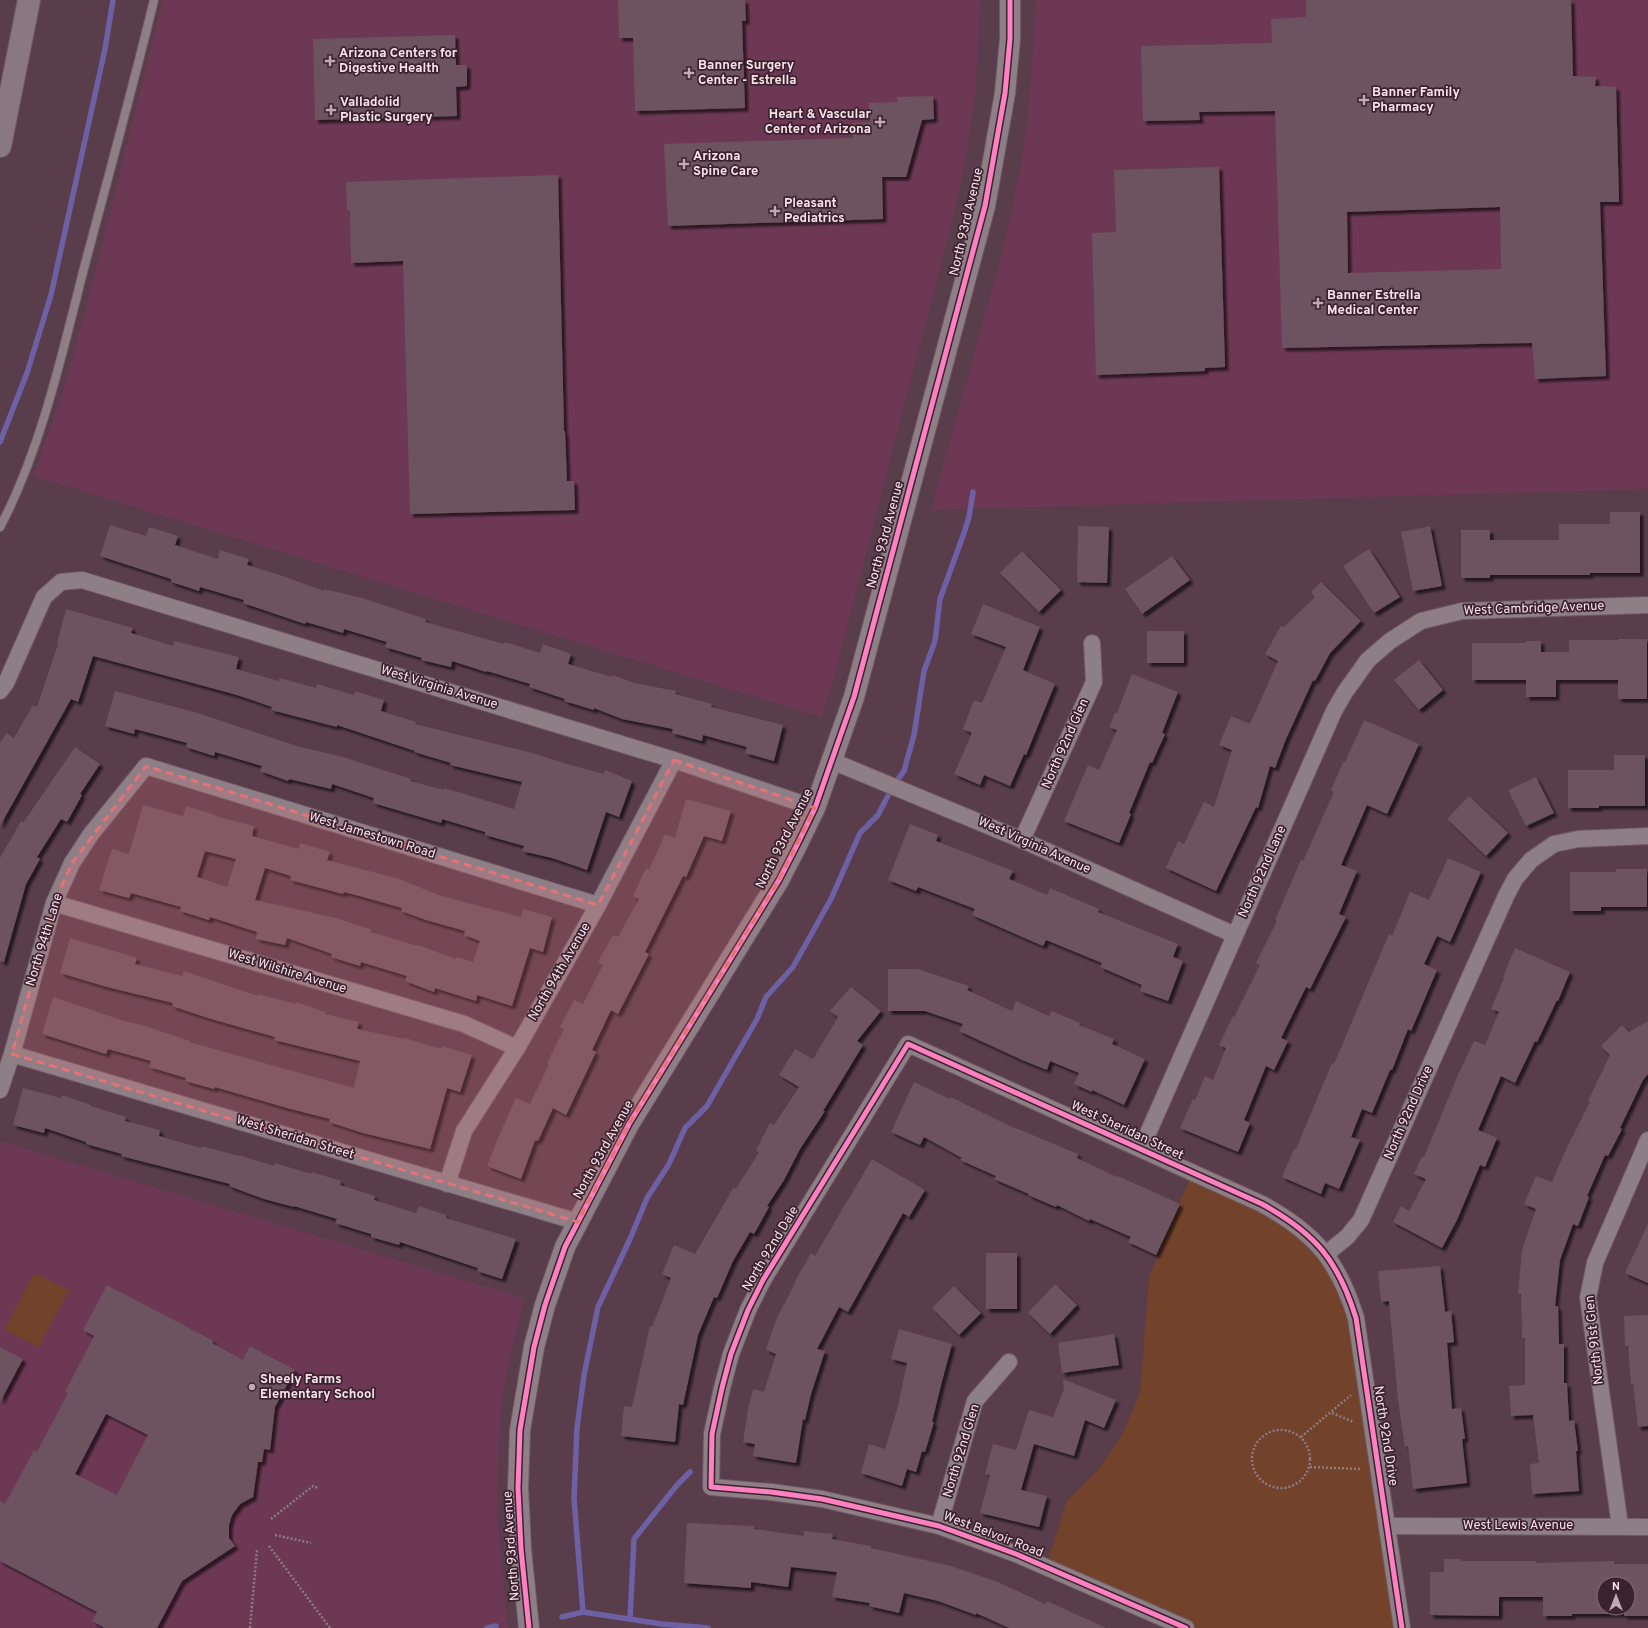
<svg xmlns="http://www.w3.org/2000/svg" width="1648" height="1628" viewBox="0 0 1648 1628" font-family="Overpass,sans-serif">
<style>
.built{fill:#6d3854}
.green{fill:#72422b}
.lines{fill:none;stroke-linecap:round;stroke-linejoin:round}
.stream{stroke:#6d60a5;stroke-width:5.5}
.building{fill:#6c525f;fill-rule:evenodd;filter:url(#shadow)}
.service-casing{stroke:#705a65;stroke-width:10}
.minor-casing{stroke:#705a65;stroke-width:18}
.tertiary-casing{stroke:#705a65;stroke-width:22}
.motorway-casing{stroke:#705a65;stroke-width:24}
.path{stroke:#8b7b83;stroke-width:2.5;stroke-dasharray:2 2;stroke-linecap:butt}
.service{stroke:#8e7f86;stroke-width:8}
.minor{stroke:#8e7f86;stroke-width:16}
.tertiary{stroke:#8e7f86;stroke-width:20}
.motorway{stroke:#897881;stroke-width:22}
.cycleway-casing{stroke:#3a232e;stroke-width:8}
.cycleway{stroke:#ff80c0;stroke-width:5}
.marked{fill:#e57277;fill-opacity:0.2;stroke:#e57277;stroke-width:3;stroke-dasharray:8 5;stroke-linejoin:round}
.poi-dot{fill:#c2a8b4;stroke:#3a232e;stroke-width:1.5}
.labels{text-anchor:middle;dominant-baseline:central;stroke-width:3.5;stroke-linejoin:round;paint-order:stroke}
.poi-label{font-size:13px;font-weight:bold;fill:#fbe1ed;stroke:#3a232e;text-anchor:start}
.street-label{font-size:13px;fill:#fbe1ed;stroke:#3a232e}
</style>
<defs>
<filter id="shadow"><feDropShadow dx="3.5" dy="3.5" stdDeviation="1" flood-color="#0009"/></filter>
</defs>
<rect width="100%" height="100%" fill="#593d4b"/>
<g class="built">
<path d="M163,0H980L976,87L966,158L953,220L912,375L832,686L821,717L33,476L62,395L85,313Z"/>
<path d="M1036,0H1648V489L931,510L1004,246L1020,170L1026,131L1032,63Z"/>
<path d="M0,1141L524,1298L508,1367L501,1407L498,1463L497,1514L508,1628H0Z"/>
</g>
<g class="green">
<path d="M1192,1173L1304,1231L1349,1298L1402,1628H1186L1046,1567L1066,1503L1098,1470L1121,1437L1140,1393L1149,1277Z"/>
<path d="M34,1273L69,1290L39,1347L4,1330Z"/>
</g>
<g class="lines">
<g class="stream">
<path d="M0,442L27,373L51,295L105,49L113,0"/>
<path d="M583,1612L574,1498L577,1428L584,1375L598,1307L630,1239L647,1198L669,1164L685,1128L707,1106L757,1019L766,997L793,967L831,899L860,833L878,815L893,786L904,771L914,735L924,671L935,641L940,599L964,533L969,517L973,492"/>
<path d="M562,1617L583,1612L662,1624L708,1628"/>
<path d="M630,1619L634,1539L677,1485L690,1472"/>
<path d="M487,1628L496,1626"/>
</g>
</g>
<g class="building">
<path d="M618,0H745L746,21H742L745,108L635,111L633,38H619Z"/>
<path d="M1306,0H1571L1573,76L1596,77L1595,86L1616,87L1619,202H1600L1606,376L1535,379L1532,343L1282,348L1275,111L1199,112L1200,120L1143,121L1141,46L1272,43L1271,19L1306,17ZM1500,207L1501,269L1348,273L1347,212Z"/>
<path d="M455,35L456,65H467V86L456,87L457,116L315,120L313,39Z"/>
<path d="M933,96L934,119L922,120L906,177H882L883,219L668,226L664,144L853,138L852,123L870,122L869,103L897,102V97Z"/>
<path d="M1219,167L1225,367L1205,368V371L1096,375L1092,233L1116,232L1114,170Z"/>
<path d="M558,175L564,431H565L567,481H574L575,510L410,514L403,261L351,263L350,211H347L346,182Z"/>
<path d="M1610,512H1640V573H1590V575H1490V578H1461V530H1490V540H1559V524H1610Z"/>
<path d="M110,525L146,536L149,527L178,536L175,545L218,559L220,550L249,559L247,565L277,574L324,591V589L362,598L426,619L425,622L504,644L505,642L540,653L543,644L571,654L568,664L612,677L613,675L634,683L676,691L675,694L712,704L711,707L783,725L774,761L745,753L747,747L703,735L702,741L672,733L673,729L622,719L594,708V710L564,701L565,699L529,687L530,684L487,671L486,672L452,661L451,667L421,660L422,658L385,647L387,642L344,629L343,633L306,622L305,624L243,603L244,600L200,587L199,591L171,582V579L100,556Z"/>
<path d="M1078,526L1109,527L1107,583L1077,582Z"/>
<path d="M1430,526L1442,586L1413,591L1401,532Z"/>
<path d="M1369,549L1400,597L1374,613L1343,566Z"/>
<path d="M1022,551L1061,590L1039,612L1000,573Z"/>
<path d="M1172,556L1190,580L1142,614L1125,589Z"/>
<path d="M1321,582L1361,621L1330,653L1315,681L1313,680L1286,739L1275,768L1270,766L1258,808L1256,807L1216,891L1166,868L1178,841L1184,844L1204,802L1214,807L1232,750L1219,745L1231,716L1250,724L1278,661L1265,654L1281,626L1284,627L1315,597L1311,592Z"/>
<path d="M983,604L1040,627L1023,670L1055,684L1026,755L1024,754L1010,786L984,775L980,785L954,774L972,733L963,729L974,700L982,703L1006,647L971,634Z"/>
<path d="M66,609L133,628L131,633L173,646L174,641L239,657L236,669L279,681L280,678L316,688L317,684L354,695L355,691L384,700L381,711L416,722L415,724L532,753L567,764L604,774L605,770L632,781L619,817L606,812L587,870L552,858L522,851L524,846L485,835V832L442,819L441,823L373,803L374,798L332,784L331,789L289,779L288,781L260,771L262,766L215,752L214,756L186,747L187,743L135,729L134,734L105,726L115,691L198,713L300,747L343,757L411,779L410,781L444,790V788L514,809L522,782L450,765L451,763L414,752L415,751L337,725V727L271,710L272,707L237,695L93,656L78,702L71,699L0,826V743L6,733L14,738L33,705L37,707L58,644L57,643Z"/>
<rect x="1147" y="631" width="37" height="32"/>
<path d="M1618,639H1647V699H1618V680H1556V697H1526V680H1472V643H1526V641H1541V652H1569V640H1618Z"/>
<path d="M1419,660L1443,690L1419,710L1394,680Z"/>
<path d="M1132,674L1178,692L1162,733L1165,734L1152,763L1150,762L1129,813L1131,814L1119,843L1064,821L1088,765L1099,770L1117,730L1109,727L1115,713H1117Z"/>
<path d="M1364,720L1419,744L1387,814L1367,805L1341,865L1357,871L1339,914L1346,917L1310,989L1306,987L1281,1038L1288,1041L1274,1070L1266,1066L1244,1120L1250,1123L1238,1152L1180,1128L1193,1099L1195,1100L1205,1076L1213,1080L1226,1048L1219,1045L1233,1016L1234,1017L1260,965L1256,963L1277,921L1275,920L1301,860L1303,861L1334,792L1331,790L1343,762H1345Z"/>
<path d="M75,747L100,764L80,794L82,795L67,822L61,819L37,857L40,859L26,884L4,962L0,961V858L21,821L23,823Z"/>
<path d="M1614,755H1645V806H1599V808H1568V770H1614Z"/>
<path d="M1536,777L1554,813L1526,826L1508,790Z"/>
<path d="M1469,796L1508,833L1486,856L1447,819Z"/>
<path d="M686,799L731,811L722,841L704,836L686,877L683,876L645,952L649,954L618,1014L611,1010L592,1050L596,1052L566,1115L553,1108L538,1141L535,1140L521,1179L487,1166L498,1138L516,1098L530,1104L549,1064L547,1063L564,1029L560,1027L574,1000L583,1004L603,965L598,962L613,935L618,937L639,899L633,896L646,868L649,870L665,834L675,838Z"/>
<path d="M143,805L183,816L186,806L215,815V816L254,826L252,836L299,849L300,843L330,852L327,860L399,879L438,895L521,917L523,909L552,917L543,952L530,948L512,1006L477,995L476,1001L435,988L434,992L405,981L407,976L361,962L360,966L331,957L332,954L287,938L285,945L256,939L257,932L210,917L209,920L180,911L181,907L131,893L129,898L99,890L112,849L129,854ZM205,851L236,859L227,887L197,877ZM265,868L291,876L290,880L343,894L344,892L356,895L402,908L401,911L426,920L465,931L464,935L480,941L473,962L457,957L456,959L418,945V946L371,932L372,930L336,918L255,900Z"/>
<path d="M910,824L938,835L936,841L1013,871L1009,879L1047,895L1050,888L1099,909L1098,912L1178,944L1173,957L1183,961L1168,1001L1140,991L1142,985L1100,967L1102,963L1046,940L1043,946L972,915L975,909L918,887L916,891L888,880Z"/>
<path d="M1448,858L1481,872L1450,942L1437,936L1424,964L1437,970L1411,1031L1408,1029L1392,1070H1390L1372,1113L1362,1109L1351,1137L1360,1140L1339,1189L1325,1183L1321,1194L1282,1177L1294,1149H1296L1332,1063L1334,1064L1389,934L1392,936L1410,892L1429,900Z"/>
<path d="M1616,869H1647V907H1601V911H1570V872H1616Z"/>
<path d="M70,938L137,958L135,964L182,976L184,971L258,996V994L296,1004V1002L325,1012V1014L359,1022L357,1029L405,1039V1038L441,1049L442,1046L472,1055L460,1092L447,1088L430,1149L363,1133L329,1122L330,1119L287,1108L215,1087L214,1089L185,1081L186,1078L149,1067L151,1061L108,1049L106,1054L42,1034L53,997L124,1021L142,1025L190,1041L189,1042L354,1088L360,1061L274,1040L275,1037L208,1018L172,1006L173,1003L107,987L60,973Z"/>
<path d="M1515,948L1570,972L1558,1001L1557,1000L1537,1042L1535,1041L1515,1083L1501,1076L1478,1130L1497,1138L1485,1167L1480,1165L1457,1220L1442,1248L1393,1222L1401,1206L1409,1211L1426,1179L1414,1174L1422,1156L1424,1157L1458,1075L1474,1041L1485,1045L1499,1012L1491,1009L1504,978L1503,977Z"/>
<path d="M888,969H918L969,986L967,990L1012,1011L1016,1001L1049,1016L1052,1011L1080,1023L1079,1025L1114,1039L1112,1044L1145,1059L1124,1105L1092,1090V1092L1074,1084L1079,1073L1050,1061L1047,1070L1022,1060L959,1031L963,1024L925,1011H888Z"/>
<path d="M851,987L881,1011L857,1041L863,1045L823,1111H825L800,1149L784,1180L767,1206L769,1207L754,1234L750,1232L733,1261L717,1298L714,1297L698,1335L683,1405L679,1404L675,1442L621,1436L624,1406L632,1407L650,1326L652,1327L671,1278L662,1274L674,1245L695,1254L734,1187L736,1189L759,1152L756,1150L770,1123L774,1125L799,1087L779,1075L795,1049L813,1059L838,1017L830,1011Z"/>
<path d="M1648,1021V1074L1643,1080L1620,1128L1622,1129L1608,1156L1605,1155L1587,1196L1589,1197L1578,1226L1573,1224L1560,1260L1555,1306H1558L1559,1344H1564V1383H1567L1569,1421L1574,1420L1578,1451H1576L1579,1491L1532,1494L1530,1464L1539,1463L1533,1415L1511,1416L1509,1386L1525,1385V1338H1522L1521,1294H1518L1522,1250L1536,1209L1524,1204L1536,1176L1552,1182L1567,1147L1590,1102L1588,1101L1610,1055L1601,1046L1622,1025L1629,1032Z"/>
<path d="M914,1082L950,1099L951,1097L1016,1129V1128L1078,1154L1077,1158L1117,1177L1118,1176L1180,1204L1156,1255L1128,1242L1131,1237L1090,1219L1089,1221L1057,1205L1056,1207L1028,1195L1029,1194L994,1179L996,1176L960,1160L962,1158L924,1137L920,1145L891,1132Z"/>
<path d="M23,1088L61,1098L62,1095L91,1105V1106L126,1117L125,1121L160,1130L159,1136L201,1148L202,1146L239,1156V1155L274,1166L275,1163L311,1174L312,1172L341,1181L340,1185L375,1196L374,1200L416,1213L419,1206L446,1215V1218L516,1239L502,1279L477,1271L478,1268L400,1242L399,1245L371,1237V1234L335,1223L337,1219L294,1206V1207L264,1199L229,1186L230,1184L121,1156L122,1154L86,1144V1142L45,1128L44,1133L13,1125Z"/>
<path d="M872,1159L925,1190L909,1217L903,1213L848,1312L839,1307L817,1349L825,1351L811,1394L805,1420L803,1419L796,1463L753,1456L755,1444L743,1442L748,1409L753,1389L764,1392L776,1354L766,1350L775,1322L796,1281H795L811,1253L815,1256Z"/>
<path d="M1648,1224V1283L1625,1273Z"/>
<rect x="986" y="1253" width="31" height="56"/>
<path d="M1440,1266L1445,1312L1451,1311L1454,1342L1447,1343L1452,1409L1461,1408L1465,1439H1462L1467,1483L1413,1489L1408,1446L1405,1447L1398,1400L1389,1301L1381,1302L1378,1271Z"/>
<path d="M1055,1284L1077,1305L1050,1334L1028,1313Z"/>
<path d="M107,1285L214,1341L212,1343L243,1360L250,1346L295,1370L275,1407L270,1450L264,1449L262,1462H258L253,1497L240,1504L232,1515L229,1525V1538L235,1546L182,1581L157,1628H105L92,1621L97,1612L0,1561V1501L5,1504L34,1450L37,1452L68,1393L65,1392L94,1336L83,1330ZM106,1414L148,1435L117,1495L75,1474Z"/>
<path d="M954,1286L981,1313L959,1335L932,1308Z"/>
<path d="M1648,1315V1426L1638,1427L1633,1384H1631L1628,1346H1625L1624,1316Z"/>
<path d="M899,1329L952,1344L941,1385L932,1422H934L925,1452L922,1451L916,1472L907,1469L902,1486L861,1473L869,1444L885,1449L898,1406L907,1363L891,1359Z"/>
<path d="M1114,1334L1119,1365L1062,1373L1058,1343Z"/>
<path d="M0,1347L23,1359L0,1402Z"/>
<path d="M1063,1379L1116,1400L1104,1428L1085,1420L1074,1456L1034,1444L1021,1490L1047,1496L1039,1527L980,1513L990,1475L985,1474L993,1444L1016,1450L1029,1410L1053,1417L1064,1389Z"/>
<path d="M687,1523L754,1526V1529L804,1536V1531L833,1534L832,1539L871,1546V1548L951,1566L998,1582L1045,1604L1047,1601L1106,1628H1009L976,1613V1615L938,1601L904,1593L899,1613L869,1606L870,1603L832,1597L837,1572L791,1567L788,1587L751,1582V1588L684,1583Z"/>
<path d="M1444,1559H1461V1561H1536V1563L1614,1561V1564H1648V1616H1624V1614H1572V1616H1543V1597H1499V1616L1430,1615V1572H1444ZM1604,1584H1628V1608H1604Z"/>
</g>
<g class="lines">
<g class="service-casing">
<path id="service" d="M0,527C40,452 62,355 83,272C107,181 132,91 154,0"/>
</g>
<g class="minor-casing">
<g id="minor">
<path d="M0,691L6,683L44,597L61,582L82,580L674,760L815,808"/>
<path d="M832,761L1022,840L1235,935"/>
<path d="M1022,840L1094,682L1092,643"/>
<path d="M54,903L464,1024L517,1048"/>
<path d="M12,1054L578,1222"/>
<path d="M0,1090L12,1054L54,903L72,863L91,834L146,766L598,905"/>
<path d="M1141,1149L1334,711L1345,692L1368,660L1390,641L1421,621L1462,611L1648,605"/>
<path d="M447,1184L464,1131L517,1048L598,905L674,760"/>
<path d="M1326,1254L1347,1237L1361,1220L1506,896L1515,879L1531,860L1554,844L1578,839L1648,836"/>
<path d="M939,1526L975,1401L1009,1362"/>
<path d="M1387,1526L1648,1527"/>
<path d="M1620,1526L1588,1298L1595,1263L1648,1140"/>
<path d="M1186,1628L1016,1554L939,1526L822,1499L771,1492L711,1487L712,1434L722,1388L731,1354L748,1310L763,1280L908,1044L1262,1204C1315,1233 1338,1260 1356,1318L1402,1628"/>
</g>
</g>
<g class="tertiary-casing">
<path id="tertiary" d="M529,1628L521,1549L518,1488L520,1430L534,1347L545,1305L565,1247L629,1124L779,880L798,843L815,808L854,697L985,206L1005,93L1010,39V0"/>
</g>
<g class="motorway-casing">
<path id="motorway" d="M0,146L29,0"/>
</g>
<g class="path">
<path d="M1332,1413L1354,1422"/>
<circle cx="1281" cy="1459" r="29"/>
<path d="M1301,1437L1351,1395"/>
<path d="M1310,1467L1360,1469"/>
<path d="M271,1519L313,1486L319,1488"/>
<path d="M275,1535L311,1543"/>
<path d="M269,1546L330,1628"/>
<path d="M250,1628L257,1550"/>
</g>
<use href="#service" class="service"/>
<use href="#minor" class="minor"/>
<use href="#tertiary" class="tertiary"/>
<use href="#motorway" class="motorway"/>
<g class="cycleway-casing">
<g id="cycleway">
<path d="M529,1628L521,1549L518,1488L520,1430L534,1347L545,1305L565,1247L629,1124L779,880L798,843L815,808L854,697L985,206L1005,93L1010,39V0"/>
<path d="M1186,1628L1016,1554L939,1526L822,1499L771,1492L711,1487L712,1434L722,1388L731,1354L748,1310L763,1280L908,1044L1262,1204C1315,1233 1338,1260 1356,1318L1402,1628"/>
</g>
</g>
<use href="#cycleway" class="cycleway"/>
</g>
<path class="marked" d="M674,760L815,808L779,880L629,1124L578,1222L12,1054L54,903L72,863L146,766L598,905Z"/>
<g class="poi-dot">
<path d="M328 55h4v4h4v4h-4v4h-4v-4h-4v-4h4z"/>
<path d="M687 67h4v4h4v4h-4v4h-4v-4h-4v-4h4z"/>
<path d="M1362 94h4v4h4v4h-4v4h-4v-4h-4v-4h4z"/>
<path d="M329 104h4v4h4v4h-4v4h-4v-4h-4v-4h4z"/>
<path d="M878 116h4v4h4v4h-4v4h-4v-4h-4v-4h4z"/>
<path d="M682 158h4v4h4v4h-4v4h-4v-4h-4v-4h4z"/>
<path d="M773 205h4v4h4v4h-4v4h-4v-4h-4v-4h4z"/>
<path d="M1316 297h4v4h4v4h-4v4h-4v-4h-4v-4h4z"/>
<circle cx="252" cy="1387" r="4"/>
</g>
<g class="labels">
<g class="poi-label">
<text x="339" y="54">Arizona Centers for<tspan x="339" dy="15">Digestive Health</tspan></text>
<text x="698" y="66">Banner Surgery<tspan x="698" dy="15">Center - Estrella</tspan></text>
<text x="1372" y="93">Banner Family<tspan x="1372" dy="15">Pharmacy</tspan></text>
<text x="340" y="103">Valladolid<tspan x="340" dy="15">Plastic Surgery</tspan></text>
<text x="871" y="115" text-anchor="end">Heart &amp; Vascular<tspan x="871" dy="15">Center of Arizona</tspan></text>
<text x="693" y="157">Arizona<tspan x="693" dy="15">Spine Care</tspan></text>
<text x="784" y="204">Pleasant<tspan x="784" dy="15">Pediatrics</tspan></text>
<text x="1327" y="296">Banner Estrella<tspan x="1327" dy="15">Medical Center</tspan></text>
<text x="260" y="1380">Sheely Farms<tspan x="260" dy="15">Elementary School</tspan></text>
</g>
<g class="street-label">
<text transform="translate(967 222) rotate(-77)">North 93rd Avenue</text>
<text transform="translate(886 535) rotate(-75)">North 93rd Avenue</text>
<text transform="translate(1534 609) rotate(-2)">West Cambridge Avenue</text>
<text transform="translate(439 688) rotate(17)">West Virginia Avenue</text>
<text transform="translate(1066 744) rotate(-66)">North 92nd Glen</text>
<text transform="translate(372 836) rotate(17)">West Jamestown Road</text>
<text transform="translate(785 839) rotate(-63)">North 93rd Avenue</text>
<text transform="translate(1034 846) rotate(24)">West Virginia Avenue</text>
<text transform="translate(1263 872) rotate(-66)">North 92nd Lane</text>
<text transform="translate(45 940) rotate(-73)">North 94th Lane</text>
<text transform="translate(287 972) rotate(17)">West Wilshire Avenue</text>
<text transform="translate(560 972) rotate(-60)">North 94th Avenue</text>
<text transform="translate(1409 1113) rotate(-66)">North 92nd Drive</text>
<text transform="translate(1127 1131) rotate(25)">West Sheridan Street</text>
<text transform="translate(295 1138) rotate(17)">West Sheridan Street</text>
<text transform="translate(604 1150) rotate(-61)">North 93rd Avenue</text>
<text transform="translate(771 1249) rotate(-59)">North 92nd Dale</text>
<text transform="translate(1595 1340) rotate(-96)">North 91st Glen</text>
<text transform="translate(1385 1436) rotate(81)">North 92nd Drive</text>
<text transform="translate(962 1451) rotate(-73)">North 92nd Glen</text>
<text x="1518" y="1526">West Lewis Avenue</text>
<text transform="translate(993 1535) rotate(21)">West Belvoir Road</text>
<text transform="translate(512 1546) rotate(-94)">North 93rd Avenue</text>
</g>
</g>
<g transform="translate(1616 1596)"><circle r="19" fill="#3a232e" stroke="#876f7a"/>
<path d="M0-3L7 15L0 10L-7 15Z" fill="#c2a8b4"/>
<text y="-6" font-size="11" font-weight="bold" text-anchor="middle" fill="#fbe1ed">N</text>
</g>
</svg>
